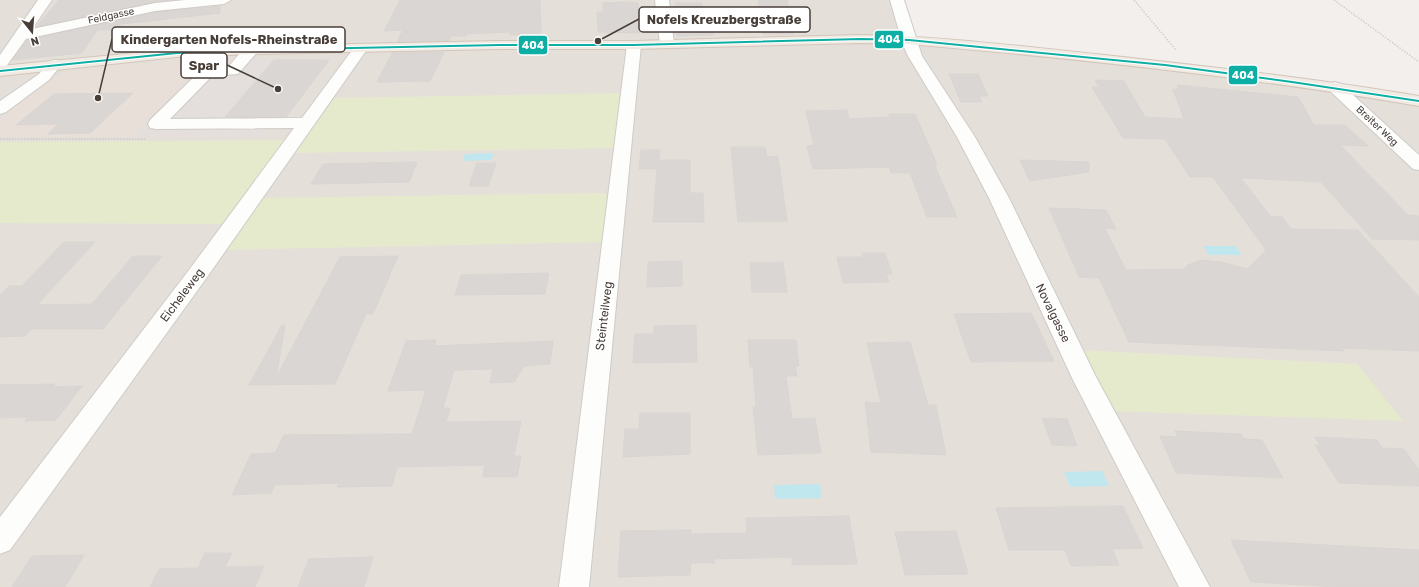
<svg xmlns="http://www.w3.org/2000/svg" width="1419" height="587" viewBox="0 0 1419 587" font-family="Rubik,sans-serif">
<style>
.residential{fill:#e5dfda}
.education{fill:#e8dfd8}
.green{fill:#e6eacd}
.parking{fill:#e4dfdd}
.water{fill:#bfe7ed}
.building{fill:#dad6d3;stroke:#dad5d2}
.lines{fill:none;stroke-linecap:round;stroke-linejoin:round}
.minor-casing{stroke:#cecbc8;stroke-width:2}
.major-casing{stroke:#d3c6ba;stroke-width:2}
.path-far1{stroke:#d2cecb;stroke-width:1.5;stroke-dasharray:1.5 1.5;stroke-linecap:butt}
.path{stroke:#d2cecb;stroke-width:2;stroke-dasharray:1.5 1.5;stroke-linecap:butt}
.minor{fill:#fdfdfc;fill-rule:evenodd}
.major{fill:#f1ebe5;fill-rule:evenodd}
.bus-1-casing{stroke:#fff;stroke-width:4}
.bus-1{stroke:#0daea3;stroke-width:2}
.labels{text-anchor:middle;dominant-baseline:central;stroke-width:3;stroke-linejoin:round;paint-order:stroke}
.far-street-label{font-size:10px;fill:#483e38;stroke:#fff}
.street-label{font-size:12px;fill:#483e38;stroke:#fff}
.leader{fill:none;stroke:#483e38;stroke-width:1.5}
.callout-dot{fill:#483e38;stroke:#fff;stroke-width:1.5}
.callout{fill:#fff;stroke:#483e38;stroke-width:1.5}
.callout-label{font-size:13px;text-anchor:middle;font-weight:bold;fill:#483e38}
.line-badge{stroke:#fff;stroke-width:1.5}
.badge-label{font-size:11px;text-anchor:middle;font-weight:bold;fill:#fff}
</style>
<rect width="100%" height="100%" fill="#f2efec"/>
<path class="residential" d="M0,0H897L909,40L980,46L1419,101V587H0Z"/>
<path class="education" d="M210,60L129,137H0V118L55,78L68,71L120,65Z"/>
<g class="green">
<path d="M621,93L618,148L291,153L331,98Z"/>
<path d="M286,140L223,224L0,223V142Z"/>
<path d="M602,193L608,195L606,242L222,250L257,200L264,198Z"/>
<path d="M1080,350L1357,364L1403,421L1109,411Z"/>
</g>
<path class="parking" d="M274,60L224,118H272L258,136H135L211,61Z"/>
<g class="water">
<path d="M494,153L491,160L462,161L465,154Z"/>
<path d="M1203,246H1236L1242,255H1209Z"/>
<path d="M1102,471L1109,486L1070,487L1064,472Z"/>
<path d="M820,484L822,498L775,499L774,485Z"/>
</g>
<g class="building">
<path d="M59,0H170L155,2L36,27Z"/>
<path d="M400,0H540L541,33L510,35L511,32L467,34L466,36H451L449,41L397,42L403,30L384,31Z"/>
<path d="M758,0H787L794,34H763V30H713V35L677,36V33H675L676,3H702V12H760Z"/>
<path d="M624,2L638,3L641,33L598,32L597,12H603V3Z"/>
<path d="M220,6V13L122,24L117,29L97,30L82,53L12,60L27,40L155,12Z"/>
<path d="M444,52L430,81L377,82L392,53Z"/>
<path d="M274,60H329L286,117H225Z"/>
<path d="M949,74H978L988,96H979L982,102H961Z"/>
<path d="M1095,80L1124,81L1145,117L1184,119L1173,89L1178,90L1177,85L1298,97L1314,125H1345L1368,146L1340,145L1408,215L1419,216V240L1372,239L1321,182L1241,178L1270,216L1282,217L1291,229L1358,230L1419,297V351L1341,348L1344,351L1129,342L1099,278L1079,277L1049,208L1106,210L1116,229L1105,228L1126,270L1185,269L1188,265L1201,260L1221,262L1247,269L1266,250L1213,177H1190L1165,139L1123,138L1092,87H1099Z"/>
<path d="M133,93L90,133L48,134L58,124L16,125L54,94Z"/>
<path d="M847,110L849,119L890,117L889,114H915L937,164H934L957,217H927L910,173H891L889,167L813,169L807,146L814,145L806,111Z"/>
<path d="M731,147H765L767,157L778,156L787,221L738,222Z"/>
<path d="M641,150H660L659,160H690V193H703L704,222H653L657,169H639Z"/>
<path d="M1020,160L1089,162V172L1030,181Z"/>
<path d="M417,162L409,182L311,184L323,164Z"/>
<path d="M477,163H496L488,186H469Z"/>
<path d="M64,242H95L37,305L92,304L133,256H162L103,329H31L25,336L0,337V295L9,286H22Z"/>
<path d="M862,253H885L892,274H886L889,282L843,283L837,257H863Z"/>
<path d="M398,256L373,314H366L335,384L249,385L282,325L285,326L276,378L340,257Z"/>
<path d="M682,261V286L647,287L648,262Z"/>
<path d="M783,262L787,292H752L750,263Z"/>
<path d="M549,273L545,294L455,295L461,275Z"/>
<path d="M1031,313L1054,361L971,362L954,314Z"/>
<path d="M696,325L697,362L633,363L635,334H654V326Z"/>
<path d="M436,340L434,346L553,341L550,364L524,366L514,382L490,383L493,369L454,370L443,408H450L446,422L521,421L514,456H521L517,477H483L485,465L397,467L392,486L337,487L339,483L275,485L271,493L232,495L251,454L275,453L284,435L412,434L426,390L388,391L406,341Z"/>
<path d="M748,340H796L799,366H795L797,376H786L792,419L815,418L821,453L758,455L753,407H756L753,367H750Z"/>
<path d="M910,342L928,405H936L946,455L871,452L865,402L881,403L867,343Z"/>
<path d="M55,384L53,387L82,386L56,420L25,421L28,417L0,418V385Z"/>
<path d="M640,413H690V454L623,457L625,429H639Z"/>
<path d="M1042,418L1067,419L1077,446L1052,445Z"/>
<path d="M1175,431L1241,434L1244,439L1262,440L1283,478L1176,473L1160,436L1178,437Z"/>
<path d="M1315,437L1377,440L1382,448L1404,449L1419,470V486L1339,483L1315,445H1320Z"/>
<path d="M1123,506L1143,548L1112,549L1119,565L1071,566L1065,550H1009L996,508Z"/>
<path d="M849,516L857,564L792,565V557L714,559L715,563H691L690,575L618,577L621,531L691,530V534L747,533L746,518Z"/>
<path d="M956,531L968,574L905,575L895,532Z"/>
<path d="M1231,540L1419,550V587H1336L1251,582Z"/>
<path d="M205,553H232L225,567L264,566L255,587H150L159,569L198,568Z"/>
<path d="M84,555L65,587H12L32,556Z"/>
<path d="M373,557L364,587H298L309,559Z"/>
</g>
<g class="lines">
<g class="minor-casing">
<g id="minor">
<path d="M38,0H52L32,29L155,3L185,0H231L224,4L155,11L26,39L5,68L0,70V55Z"/>
<path d="M655,0H669L674,44L672,47H662L660,44Z"/>
<path d="M890,0H904L922,56L975,137L1009,198L1096,377L1210,587H1179L1072,378L989,198L957,137L908,56L903,45Z"/>
<path d="M634,41L639,42L641,45L589,587H559L627,45L629,42Z"/>
<path d="M361,44L366,45L368,48L205,280L10,550L0,554V517L189,270L294,128L156,129L150,128L148,124L150,120L203,68L229,66C237,58 244,44 257,47L259,50L238,74L212,76L170,119L302,118L356,45Z"/>
<path d="M55,60L60,61L62,64L49,80L6,112L0,114V101L39,74L50,61Z"/>
<path d="M1335,82L1341,84L1419,155V170L1413,169L1329,90L1327,87L1329,84Z"/>
</g>
</g>
<g class="major-casing">
<path id="major" d="M861,35C940,36 1017,46 1096,54C1204,66 1312,78 1419,96V106C1250,77 1080,59 909,44L861,43L634,49H500L252,54L177,57L0,76V66L177,49L252,46L500,41H634Z"/>
</g>
<g class="path-far1">
<path d="M1134,0L1176,50"/>
<path d="M1334,0L1419,62"/>
</g>
<path class="path" d="M0,139H145"/>
<use href="#minor" class="minor"/>
<use href="#major" class="major"/>
<g class="bus-1-casing">
<path id="bus-1" d="M0,71L177,53L252,50L500,45H634L861,39L909,40L1165,65L1292,82L1419,101"/>
</g>
<use href="#bus-1" class="bus-1"/>
</g>
<g class="labels">
<g class="far-street-label">
<text transform="translate(111 16) rotate(-12)">Feldgasse</text>
<text transform="translate(1377 126) rotate(43)">Breiter Weg</text>
</g>
<g class="street-label">
<text transform="translate(182 295) rotate(-53)">Eicheleweg</text>
<text transform="translate(1053 313) rotate(64)">Novalgasse</text>
<text transform="translate(604 316) rotate(-83)">Steinteilweg</text>
</g>
</g>
<path class="leader" d="M598 41L639 19M98 98L112 39M278 89L227 65"/>
<g class="callout-dot">
<circle cx="598" cy="41" r="4"/>
<circle cx="98" cy="98" r="4"/>
<circle cx="278" cy="89" r="4"/>
</g>
<g class="callout">
<rect x="639" y="7" width="171" height="25" rx="4"/>
<rect x="112" y="27" width="233" height="25" rx="4"/>
<rect x="181" y="53" width="46" height="25" rx="4"/>
</g>
<g class="callout-label">
<text x="724" y="24">Nofels Kreuzbergstraße</text>
<text x="229" y="44">Kindergarten Nofels-Rheinstraße</text>
<text x="204" y="70">Spar</text>
</g>
<g class="line-badge">
<rect x="874" y="30" width="30" height="19" rx="4" fill="#0daea3"/>
<rect x="518" y="35" width="30" height="20" rx="4" fill="#0daea3"/>
<rect x="1228" y="65" width="30" height="20" rx="4" fill="#0daea3"/>
</g>
<g class="badge-label">
<text x="889" y="43">404</text>
<text x="533" y="49">404</text>
<text x="1243" y="79">404</text>
</g>
<g transform="translate(32 32) rotate(163)" stroke="#ffffff" stroke-width="3" paint-order="stroke">
<path d="M0-3L7 15L0 10L-7 15Z" fill="#483e38"/>
<text y="-6" font-size="11" font-weight="bold" text-anchor="middle" fill="#483e38">N</text>
</g>
</svg>
